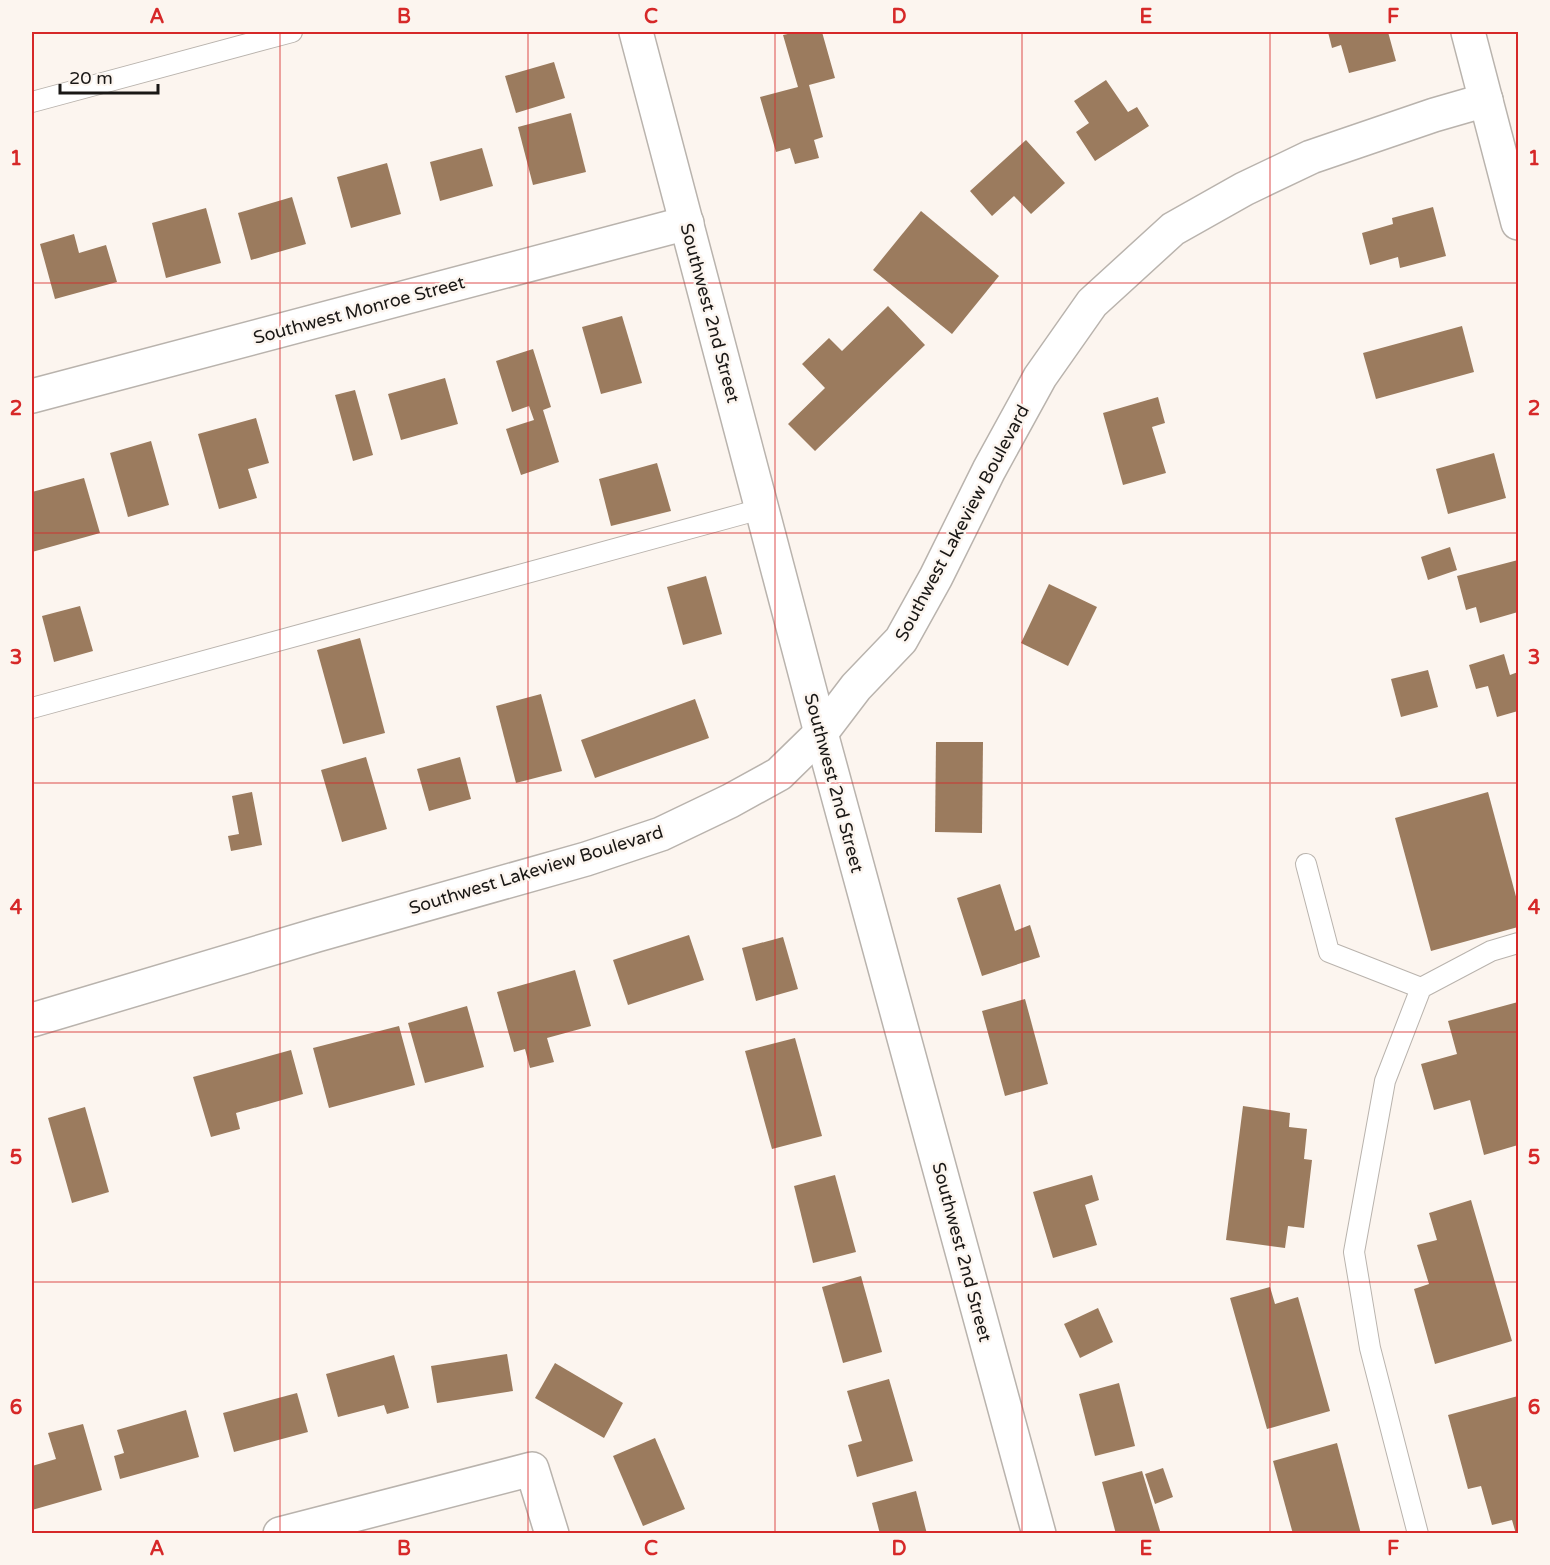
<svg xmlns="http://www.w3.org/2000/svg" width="1550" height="1565" viewBox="0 0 1550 1565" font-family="'Varela Round',sans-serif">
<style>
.building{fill:#9b7b5e}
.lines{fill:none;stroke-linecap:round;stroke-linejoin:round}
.service-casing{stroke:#b9b3ad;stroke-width:22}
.minor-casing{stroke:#b9b3ad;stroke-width:36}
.secondary-casing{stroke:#b9b3ad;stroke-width:36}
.service{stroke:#fff;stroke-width:20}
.minor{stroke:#fff;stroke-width:33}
.secondary{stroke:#fff;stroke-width:33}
.grid{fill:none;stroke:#d62828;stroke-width:1.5;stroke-opacity:0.55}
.labels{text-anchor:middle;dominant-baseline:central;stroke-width:5;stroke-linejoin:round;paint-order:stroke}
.street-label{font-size:18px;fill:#191715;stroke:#fcf5ef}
.neatline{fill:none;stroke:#d62828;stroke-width:2}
.grid-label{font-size:20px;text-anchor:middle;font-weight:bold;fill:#d62828}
</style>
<rect width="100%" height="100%" fill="#fcf5ef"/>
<g class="building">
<path d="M797,32H822L835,78L809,85L823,137L814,140L819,158L795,164L790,148L776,152L760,97L798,87L783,35Z"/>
<path d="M1328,32H1388L1396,61L1349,73L1341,45L1332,48Z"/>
<path d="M554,62L565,98L516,113L505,76Z"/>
<path d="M1106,80L1128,112L1137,107L1149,126L1095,161L1076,132L1089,123L1074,101Z"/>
<path d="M571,113L586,172L533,185L518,127Z"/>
<path d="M1026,140L1065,183L1031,214L1014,196L992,216L970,191Z"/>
<path d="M482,148L493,186L440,201L430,162Z"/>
<path d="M387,163L401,214L351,228L337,177Z"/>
<path d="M292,197L306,244L251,260L238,213Z"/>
<path d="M1433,207L1446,256L1400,268L1398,257L1370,265L1362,233L1393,224L1392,218Z"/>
<path d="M206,208L221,263L166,278L152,223Z"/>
<path d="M921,211L999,276L952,334L873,270Z"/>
<path d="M74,234L79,253L106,245L117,282L55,299L40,244Z"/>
<path d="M888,306L925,345L815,451L788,424L825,388L802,364L829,338L842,351Z"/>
<path d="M622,316L642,383L601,394L582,327Z"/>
<path d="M1462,326L1474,372L1376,399L1363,353Z"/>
<path d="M533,349L551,407L543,410L559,462L521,475L506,429L534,420L529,406L512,412L496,361Z"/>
<path d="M445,378L458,424L401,440L388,394Z"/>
<path d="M355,390L373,455L353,461L335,395Z"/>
<path d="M1158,397L1165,423L1152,427L1166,473L1123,485L1103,413Z"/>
<path d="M256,418L269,463L248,469L257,498L219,509L198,434Z"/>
<path d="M151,441L169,505L128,517L110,453Z"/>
<path d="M1494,453L1506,498L1448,514L1436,469Z"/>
<path d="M657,463L671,511L611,526L599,479Z"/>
<path d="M84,478L100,533L32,552V492Z"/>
<path d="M1450,547L1457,570L1428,580L1421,557Z"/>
<path d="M1518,560V612L1480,623L1476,607L1466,610L1457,576Z"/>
<path d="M706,576L722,634L683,645L667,587Z"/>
<path d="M1049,584L1097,607L1068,666L1021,643Z"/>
<path d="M80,606L93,651L54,662L42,616Z"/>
<path d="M360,638L385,733L343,744L317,650Z"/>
<path d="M1504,654L1510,675L1518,672V711L1497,717L1488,686L1476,689L1469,665Z"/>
<path d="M1428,670L1438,707L1401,717L1391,679Z"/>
<path d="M541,694L562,771L516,783L496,706Z"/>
<path d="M695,699L709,738L595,778L581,740Z"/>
<path d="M936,742H983L982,833L935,832Z"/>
<path d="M366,757L387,829L342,842L321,770Z"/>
<path d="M460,757L471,799L429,811L417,769Z"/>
<path d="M252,792L262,845L231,851L228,836L239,834L232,796Z"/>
<path d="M1488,792L1518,904V927L1431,951L1395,818Z"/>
<path d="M1000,884L1015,931L1030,925L1040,957L982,976L957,898Z"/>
<path d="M689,935L704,980L628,1005L613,960Z"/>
<path d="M783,937L798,989L756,1001L742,948Z"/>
<path d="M575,970L591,1026L547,1038L554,1062L530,1068L525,1049L514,1052L497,992Z"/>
<path d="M1025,999L1048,1084L1005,1096L982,1011Z"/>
<path d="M1518,1002V1145L1484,1155L1470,1100L1434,1110L1421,1064L1457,1054L1448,1021Z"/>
<path d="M467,1006L484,1067L425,1083L408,1023Z"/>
<path d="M399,1026L415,1085L329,1108L313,1048Z"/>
<path d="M795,1038L822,1136L772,1149L745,1051Z"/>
<path d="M291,1050L303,1094L236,1113L240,1129L211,1137L193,1077Z"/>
<path d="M1243,1106L1290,1113L1289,1127L1307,1129L1304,1159L1312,1160L1304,1228L1288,1226L1285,1248L1226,1240Z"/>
<path d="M85,1107L109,1192L72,1203L48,1118Z"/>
<path d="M835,1175L856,1252L813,1263L794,1186Z"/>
<path d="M1092,1175L1099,1200L1085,1205L1097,1245L1053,1258L1033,1192Z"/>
<path d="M1471,1200L1512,1341L1435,1364L1414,1289L1429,1284L1417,1245L1437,1240L1429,1213Z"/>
<path d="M861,1276L882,1352L843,1363L822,1287Z"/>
<path d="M1270,1287L1275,1304L1298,1297L1330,1411L1267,1429L1230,1298Z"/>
<path d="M1098,1308L1113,1342L1080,1358L1064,1324Z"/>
<path d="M507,1354L513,1391L437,1403L431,1366Z"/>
<path d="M394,1355L409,1408L387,1414L384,1405L338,1417L326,1374Z"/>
<path d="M555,1363L623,1403L604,1438L535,1398Z"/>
<path d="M889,1379L913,1461L857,1477L848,1445L862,1441L847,1391Z"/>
<path d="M1119,1383L1135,1446L1095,1456L1079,1394Z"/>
<path d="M297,1393L308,1432L234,1452L223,1413Z"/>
<path d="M1518,1396V1534H1516L1512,1520L1492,1525L1481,1486L1468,1489L1448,1415Z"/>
<path d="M186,1410L199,1457L120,1479L114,1456L124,1453L117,1430Z"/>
<path d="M83,1424L102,1490L32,1510V1466L56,1459L48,1433Z"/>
<path d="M655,1438L685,1509L643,1526L613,1456Z"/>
<path d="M1337,1443L1361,1534H1293L1273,1461Z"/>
<path d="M1163,1468L1173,1497L1155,1504L1145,1474Z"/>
<path d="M1142,1471L1161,1534H1116L1102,1482Z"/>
<path d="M916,1491L927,1534H880L872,1503Z"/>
</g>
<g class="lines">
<g class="service-casing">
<g id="service">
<path d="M32,102L292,32"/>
<path d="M32,708L761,509"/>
<path d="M1306,864L1329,952L1421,988"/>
<path d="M1418,1534L1370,1348L1354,1252L1385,1081L1421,988L1491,951L1518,943"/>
</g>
</g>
<g class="minor-casing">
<g id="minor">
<path d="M636,32L821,733L1039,1534"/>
<path d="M32,396L687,223"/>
<path d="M32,1020L317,935L586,859L661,834L730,801L779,774L821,733L856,687L901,640L936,577L989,470L1040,377L1092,303L1173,229L1244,189L1311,157L1434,115L1486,100"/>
<path d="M280,1534L532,1469L552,1534"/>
</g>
</g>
<g class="secondary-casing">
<path id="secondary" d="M1468,32L1518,223"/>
</g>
<use href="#service" class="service"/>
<use href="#minor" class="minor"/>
<use href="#secondary" class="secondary"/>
</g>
<path class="grid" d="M280,32V1534M528,32V1534M775,32V1534M1022,32V1534M1270,32V1534M32,283H1518M32,533H1518M32,783H1518M32,1032H1518M32,1282H1518"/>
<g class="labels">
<g class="street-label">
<text transform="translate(359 310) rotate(-15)">Southwest Monroe Street</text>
<text transform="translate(710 313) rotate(75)">Southwest 2nd Street</text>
<text transform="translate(962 523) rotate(-62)">Southwest Lakeview Boulevard</text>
<text transform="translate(834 783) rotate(75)">Southwest 2nd Street</text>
<text transform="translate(536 870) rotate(-17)">Southwest Lakeview Boulevard</text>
<text transform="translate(962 1252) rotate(75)">Southwest 2nd Street</text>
</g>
</g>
<rect width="1550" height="1565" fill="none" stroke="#fcf5ef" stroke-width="66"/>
<path d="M60 84v9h98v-9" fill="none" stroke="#191715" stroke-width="3"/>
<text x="69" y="84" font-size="18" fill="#191715" stroke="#fcf5ef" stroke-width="4.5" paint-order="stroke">20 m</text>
<rect x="33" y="33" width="1484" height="1499" class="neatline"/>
<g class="grid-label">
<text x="157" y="23">A</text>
<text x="404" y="23">B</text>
<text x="651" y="23">C</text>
<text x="899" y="23">D</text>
<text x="1146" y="23">E</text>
<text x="1393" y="23">F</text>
<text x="16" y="165">1</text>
<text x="1534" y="165">1</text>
<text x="16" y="415">2</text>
<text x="1534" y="415">2</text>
<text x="16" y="664">3</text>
<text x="1534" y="664">3</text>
<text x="16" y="914">4</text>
<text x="1534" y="914">4</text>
<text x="16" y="1164">5</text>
<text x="1534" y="1164">5</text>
<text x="16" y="1414">6</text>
<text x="1534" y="1414">6</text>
<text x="157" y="1555">A</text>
<text x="404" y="1555">B</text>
<text x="651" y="1555">C</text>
<text x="899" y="1555">D</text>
<text x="1146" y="1555">E</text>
<text x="1393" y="1555">F</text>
</g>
</svg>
